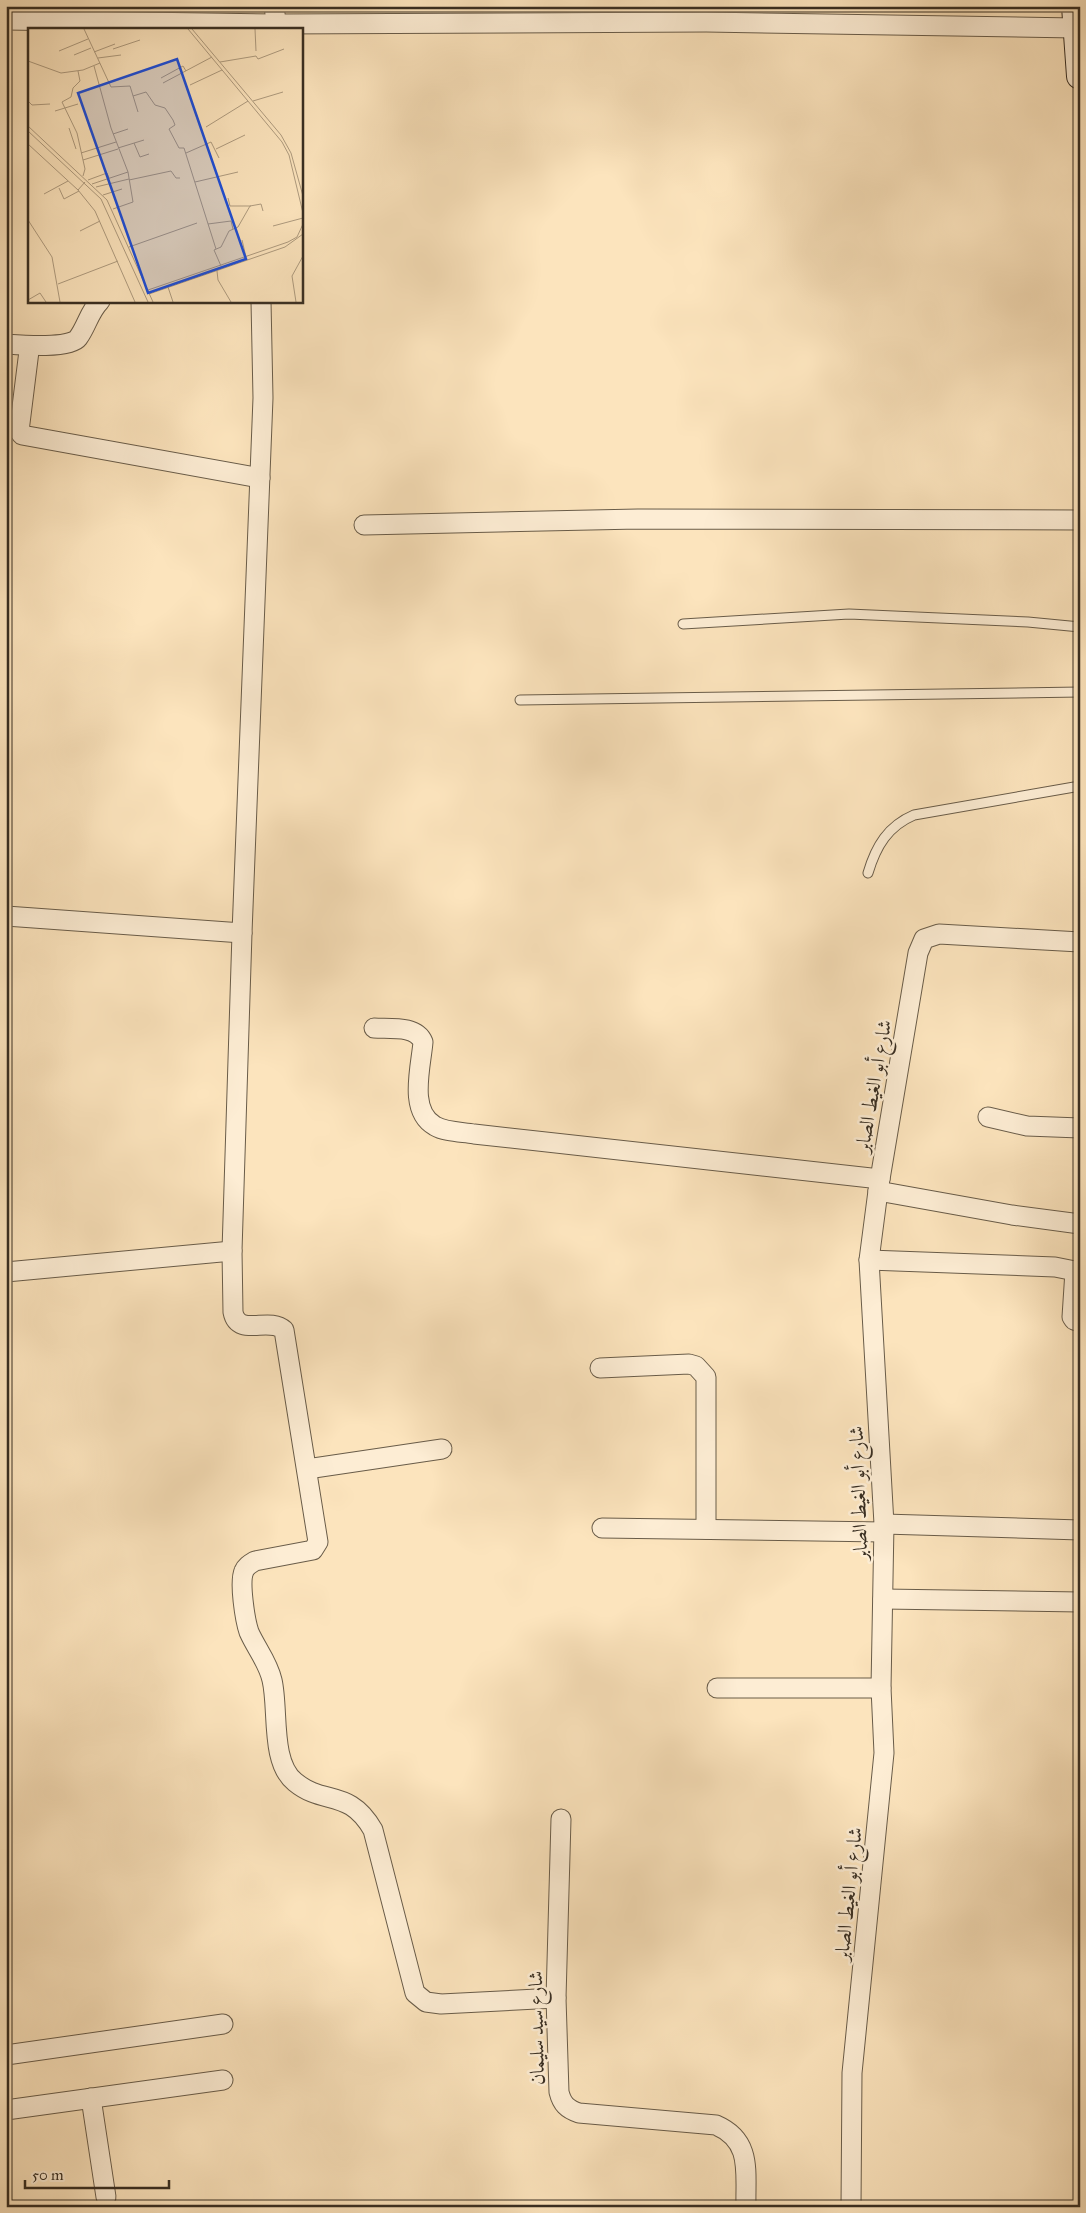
<svg xmlns="http://www.w3.org/2000/svg" width="1086" height="2213" viewBox="0 0 1086 2213" font-family="'IM FELL Great Primer',Amiri,serif">
<style>
.lines{fill:none;stroke-linecap:round;stroke-linejoin:round}
.lane-casing{stroke:#695c49;stroke-width:11}
.street-casing{stroke:#695c49;stroke-width:21}
.secondary-casing{stroke:#382e22;stroke-width:28}
.lane{stroke:#fdedd4;stroke-width:9}
.street{stroke:#fdedd4;stroke-width:19}
.secondary{stroke:#fdedd4;stroke-width:26}
.labels{text-anchor:middle;dominant-baseline:central;stroke-width:5;stroke-linejoin:round;paint-order:stroke}
.street-label{font-size:20px;fill:#382e22;stroke:#fdedd4}
.inset-road{fill:none;stroke:#ae9b7f;stroke-width:1}
.view{fill:#1d4ed8;fill-opacity:0.15;stroke:#1d4ed8;stroke-width:2.5}
.inset-edge{fill:none;stroke:#382e22;stroke-width:2.5}
</style>
<rect width="100%" height="100%" fill="#fce4bd"/>
<filter id="stains"><feTurbulence type="fractalNoise" baseFrequency=".004" numOctaves="4"/><feColorMatrix values="0 0 0 0 .2 0 0 0 0 .09 0 0 0 0 .02 0 0 0 .5 -.17"/></filter>
<radialGradient id="worn" r=".72"><stop offset=".6" stop-color="#630" stop-opacity="0"/><stop offset="1" stop-color="#630" stop-opacity=".3"/></radialGradient>
<g class="lines">
<g class="lane-casing">
<g id="lane">
<path d="M683,624L849,614L1028,622L1080,627"/>
<path d="M520,700L1080,692"/>
<path d="M868,873C876,846 888,826 914,815L1080,786"/>
</g>
</g>
<g class="street-casing">
<g id="street">
<path d="M274,6L277,29"/>
<path d="M6,20L277,24L706,22L1076,28"/>
<path d="M261,301L263,398L242,933L232,1251L233,1312C238,1338 269,1316 284,1330L318,1542L313,1550L255,1561C250,1564 246,1566 244,1571C239,1582 245,1620 249,1632C256,1648 268,1662 272,1680C279,1709 270,1762 295,1782C324,1806 349,1788 373,1830L415,1993L426,2002L441,2004L556,1998"/>
<path d="M6,344C20,345 70,349 78,338C87,326 89,312 100,301"/>
<path d="M27,346L29,351L19,431L22,435L260,478"/>
<path d="M364,525L638,519L1080,520"/>
<path d="M6,916L242,933"/>
<path d="M374,1028C390,1029 416,1025 423,1042C421,1067 408,1111 435,1126C445,1132 462,1132 474,1134L880,1179"/>
<path d="M988,1117L1027,1126L1080,1128"/>
<path d="M878,1191L1012,1215L1080,1224"/>
<path d="M869,1260L1055,1267L1080,1272"/>
<path d="M1075,1271L1072,1317L1074,1320L1080,1322"/>
<path d="M6,1272L232,1251"/>
<path d="M600,1368L689,1364L696,1366L706,1377V1529"/>
<path d="M307,1469L442,1449"/>
<path d="M884,1524L1080,1530"/>
<path d="M602,1528L884,1532"/>
<path d="M883,1599L1080,1602"/>
<path d="M717,1688H881"/>
<path d="M561,1819L556,1998L559,2092C562,2104 567,2109 579,2113L716,2125C753,2141 745,2173 746,2207"/>
<path d="M6,2055L223,2024"/>
<path d="M91,2098L106,2197"/>
<path d="M6,2110L223,2080"/>
<path d="M851,2207L852,2073L884,1753L881,1688L884,1524L869,1260L878,1191L918,953L924,939L939,934L1080,942"/>
</g>
</g>
<g class="secondary-casing">
<path id="secondary" d="M1075,6L1080,76"/>
</g>
<use href="#lane" class="lane"/>
<use href="#street" class="street"/>
<use href="#secondary" class="secondary"/>
</g>
<g class="labels">
<g class="street-label">
<text transform="translate(873 1086) rotate(-80)">شارع أبو الغيط الصابر</text>
<text transform="translate(858 1493) rotate(-92)">شارع أبو الغيط الصابر</text>
<text transform="translate(848 1894) rotate(-84)">شارع أبو الغيط الصابر</text>
<text transform="translate(536 2028) rotate(-91)">شارع سيد سليمان</text>
</g>
</g>
<g transform="translate(28 28)">
<rect width="275" height="275" fill="#fce4bd"/>
<path class="inset-road" d="M56,1L83,59L102,58L110,84M160,1L254,114L261,127L275,185M164,1L253,107L263,125L275,168M227,1L228,23M85,21L112,12M31,23L60,11M66,24L87,16M46,27L63,20M70,30L93,27M0,33L33,45L55,42L72,35M192,34L228,28L230,31L256,21M66,38L83,100L100,144L105,174L85,181M50,43L52,53L45,60L43,69L34,74L49,105L57,141L55,148M133,50L155,38L158,43M135,55L184,29M162,57L194,42M105,68L118,64L127,77L137,80L145,92L147,97L141,101L151,120H156L188,221M0,73L4,77L22,76M225,73L255,64M27,83L50,76M0,98L79,172L125,274M178,99L220,73M41,100L48,121M0,103L73,171L120,274M85,106L100,101M106,115L112,129L121,126M0,116L50,162L57,154M90,120L116,112M188,121L217,107M53,125L88,114M158,125L183,114L191,130M55,132L90,121M60,152L79,145L81,150M101,152L143,143L148,150H152M167,154L210,144M64,156L100,144M68,159L101,151M31,160L36,171L51,163M50,162L67,183L107,274M16,166L40,153M75,167L94,161M200,170L202,178H223M0,192L24,229L32,274M180,196L203,193L205,201M245,198L275,190M52,203L72,193M214,212L218,229M101,219L169,195M193,238L186,222L193,219L201,203L210,199L222,178L233,176L235,183M189,243L190,252L203,274M30,256L90,233M140,259L145,274M120,262L260,214L269,209L275,196M121,266L257,219L275,206M0,272L12,265L18,274M268,274L264,248L275,228"/>
<path class="view" d="M149,31L218,231L120,265L50,65Z"/>
<rect width="275" height="275" class="inset-edge"/>
</g>
<rect width="1086" height="2213" fill="none" stroke="#fce4bd" stroke-width="25"/>
<rect x="8" y="8" width="1071" height="2198" fill="none" stroke="#382e22" stroke-width="2.5"/>
<rect x="12" y="12" width="1061" height="2188" fill="none" stroke="#382e22"/>
<path d="M25 2180v8h144v-8" fill="none" stroke="#382e22" stroke-width="2.5"/>
<text x="32" y="2180" font-size="15" fill="#382e22" stroke="#fdedd4" stroke-width="4" paint-order="stroke">50 m</text>
<rect width="100%" height="100%" filter="url(#stains)"/>
<rect width="100%" height="100%" fill="url(#worn)"/>
</svg>
